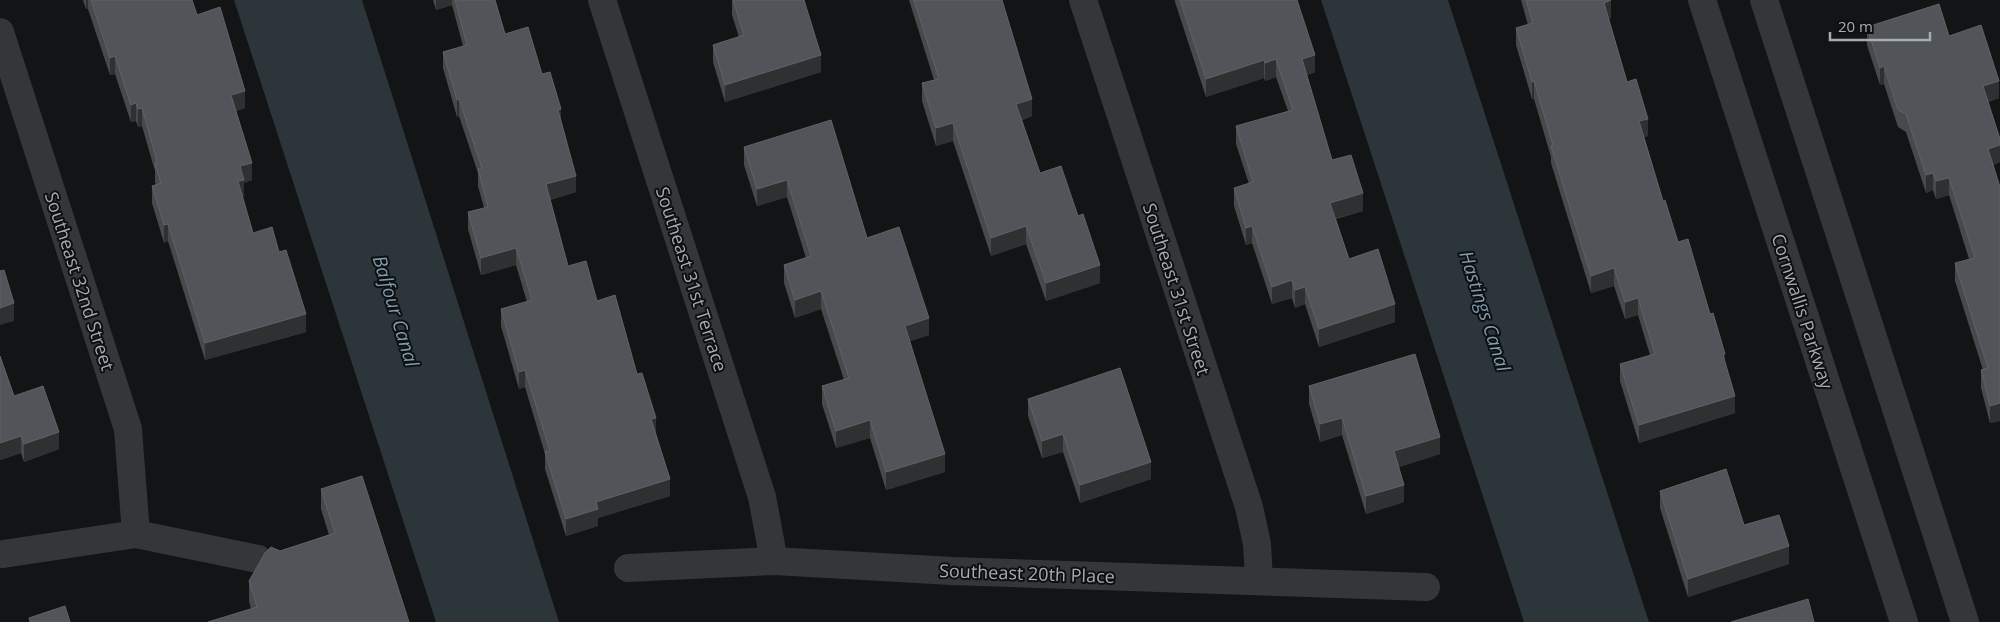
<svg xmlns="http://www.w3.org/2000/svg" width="2000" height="622" viewBox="0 0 2000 622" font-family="'Open Sans',sans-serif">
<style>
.water{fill:#2c353a}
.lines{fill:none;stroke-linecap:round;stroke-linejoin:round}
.minor{stroke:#35363a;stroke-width:28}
.wall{fill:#47494d}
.shaded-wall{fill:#2e3032}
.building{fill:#515458;stroke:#5f6267}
.labels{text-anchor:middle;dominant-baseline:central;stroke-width:4;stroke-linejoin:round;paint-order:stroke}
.street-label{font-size:18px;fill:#a6acb5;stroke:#0e0f10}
.water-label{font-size:19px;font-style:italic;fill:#7e9daf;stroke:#0e0f10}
</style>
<rect width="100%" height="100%" fill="#131415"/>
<g class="water">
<path d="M234,0H362L559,622H436Z"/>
<path d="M1321,0H1448L1649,622H1524Z"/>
</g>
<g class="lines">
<g class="minor">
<path d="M602,0L762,497L774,561"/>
<path d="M1083,0L1249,507L1257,544L1259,580"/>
<path d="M1702,0L1904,622"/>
<path d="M1764,0L1965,622"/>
<path d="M0,32L128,429L136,534L258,559"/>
<path d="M3,554L136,534"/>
<path d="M628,568L774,561L952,571L1426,587"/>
</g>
</g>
<g class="wall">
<path d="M83,0H192L197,15L245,108L236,111L252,180L244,183V197H242L253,233L279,252L306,332L205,360L168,241L164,243L152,203V186L156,185L155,182V171L142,126L138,127L136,121L131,122L115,74L110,75L88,9H86Z"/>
<path d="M433,0H495L505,34L542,74L561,123L576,192L550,200L568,266L597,301L637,374L656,434L670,496L598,518V526L566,536L545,469V454L525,387L519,389L501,326V309L527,302L516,265L481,275L468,229V212L484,208L478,186V173L459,116L457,117L443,68V52L463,46L452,5L436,10Z"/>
<path d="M732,0H804L821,72L725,102L713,62V45L739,37L732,15Z"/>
<path d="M909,0H1002L1032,116L1022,120L1040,173L1100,283L1046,301L1026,244L991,256L953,141L936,146L922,101V83L934,80Z"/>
<path d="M1175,0H1297L1315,72L1307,75L1332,160L1363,211L1336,219L1349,259L1395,322L1319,347L1305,304L1295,308L1292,298L1272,304L1252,243L1246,245L1234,206V188L1249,184L1236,144V126L1288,111L1276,77L1265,81L1264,78L1206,97L1175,2Z"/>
<path d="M1521,0H1611V18L1609,19L1627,82L1648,136L1644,137L1663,201L1678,242L1725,364L1735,413L1639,443L1620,381V364L1650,355L1638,315L1625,319L1614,286L1591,293L1551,163V157L1534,99H1532L1516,45V28L1528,25Z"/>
<path d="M1867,27L1949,36L1999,98L1988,102L2000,162L1993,165L2000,187V421L1990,423L1981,388V370H1983L1955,281V263L1969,259L1949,195L1936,199L1933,190L1926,193L1906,132L1898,127L1884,84L1880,85L1867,45Z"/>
<path d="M744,147L867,238L929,335L910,341L945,472L886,490L870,438L836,448L822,404V386L844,380L821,309L795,318L784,283V265L806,258L787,197L757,206L744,165Z"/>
<path d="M0,356L14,396L59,449L24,462L21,453L0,460Z"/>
<path d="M1309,386L1440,454L1398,467L1404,502L1366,514L1342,435L1320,442L1309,404Z"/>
<path d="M1028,399L1151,479L1080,503L1063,452L1042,458L1028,416Z"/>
<path d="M321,489L409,622L251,609L249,601V581L280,551L329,535L321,509Z"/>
<path d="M1660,491L1744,525L1789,564L1688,597L1660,508Z"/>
</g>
<g class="shaded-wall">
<rect x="86" y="0" width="2" height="9"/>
<path d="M436,0H452V5L436,10Z"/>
<path d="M1611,0V18L1604,20V3Z"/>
<path d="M821,55V72L725,102V85Z"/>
<path d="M1315,55V72L1302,76V59Z"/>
<path d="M115,56V74L110,75V58Z"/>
<path d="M1276,59V77L1265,81V63Z"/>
<path d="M1264,60V78L1206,97V79Z"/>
<path d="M1884,66V84L1880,85V68Z"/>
<path d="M1534,81V99H1532V82Z"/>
<path d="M1999,81V98L1983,103V86Z"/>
<path d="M245,91V108L231,113V95Z"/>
<path d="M459,99V116L457,117V100Z"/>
<path d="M1032,99V116L1016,121V104Z"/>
<path d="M136,103V121L131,122V105Z"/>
<path d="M142,108V126L138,127V109Z"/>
<path d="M561,109V126L558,110Z"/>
<path d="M1648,119V136L1639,139V121Z"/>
<path d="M953,123V141L936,146V128Z"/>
<path d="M2000,145V162L1988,166V149Z"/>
<path d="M252,163V180L244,183V197L238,198V181L240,166Z"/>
<path d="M1933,173V190L1926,193V175Z"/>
<path d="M576,176V192L546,201V184Z"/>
<path d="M1949,178V195L1936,199V181Z"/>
<path d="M787,180V197L757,206V189Z"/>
<path d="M1363,193V211L1330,220V203Z"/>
<path d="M168,224V241L164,243V225Z"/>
<path d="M1026,226V244L991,256V238Z"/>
<path d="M1252,226V243L1246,245V228Z"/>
<path d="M516,248V265L481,275V258Z"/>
<path d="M1100,265V283L1046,301V283Z"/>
<path d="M1614,268V286L1591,293V276Z"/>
<path d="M1292,280V298L1272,304V287Z"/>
<path d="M1305,287V304L1295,308V290Z"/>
<path d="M821,291V309L795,318V300Z"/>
<path d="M1638,298V315L1625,319V302Z"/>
<path d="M14,303V321L0,325V308Z"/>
<path d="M1395,304V322L1319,347V329Z"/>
<path d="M306,314V332L205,360V343Z"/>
<path d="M929,318V335L905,343V326Z"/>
<path d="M1725,354V372L1723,355Z"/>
<path d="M525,370V387L519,389V372Z"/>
<path d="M1735,396V413L1639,443V425Z"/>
<path d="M2000,403V421L1990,423V406Z"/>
<path d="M656,418V435L651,419Z"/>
<path d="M1342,418V435L1320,442V424Z"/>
<path d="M870,420V438L836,448V431Z"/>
<path d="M59,432V449L24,462V444Z"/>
<path d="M1063,434V452L1042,458V441Z"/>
<path d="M21,436V453L0,460V443Z"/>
<path d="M1440,437V454L1394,469V451Z"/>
<path d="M945,454V472L886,490V472Z"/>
<path d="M1151,462V479L1080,503V485Z"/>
<path d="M670,479V496L598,518V526L566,536V519L596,502Z"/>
<path d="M1404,485V502L1366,514V496Z"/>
<path d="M1789,546V564L1688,597V579Z"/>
</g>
<g class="building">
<path d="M91,0H192L197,15L220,7L245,91L231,95L252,163L240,166L244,180L238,181L253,233L272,227L279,252L286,250L306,314L205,343L168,224L164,225L152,186L161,183L155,164L157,161L142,108L138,109L136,103L131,105L115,56L110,58Z"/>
<path d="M455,0H495L505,34L528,27L542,74L550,72L561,109L558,110L576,176L546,184L568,266L586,261L597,301L615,295L637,374L642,373L656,418L651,419L670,479L596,502L598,509L566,519L545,452L550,451L525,370L519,372L501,309L532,300L516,248L481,258L468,212L488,207L478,169L482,168L459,99L457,100L443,52L467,45Z"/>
<path d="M733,0H804L821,55L725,85L713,45L744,35Z"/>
<path d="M914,0H1002L1032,99L1016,104L1040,173L1061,166L1078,216L1083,214L1100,265L1046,283L1026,226L991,238L953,123L936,128L922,83L939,79Z"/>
<path d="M1180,0H1297L1315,55L1302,59L1332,160L1351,155L1363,193L1330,203L1349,259L1378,249L1395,304L1319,329L1305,287L1295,290L1292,280L1272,287L1252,226L1246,228L1234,188L1253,182L1236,126L1293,110L1276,59L1265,63L1264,60L1206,79Z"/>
<path d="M1526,0H1611L1604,3L1627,82L1636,79L1648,119L1639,121L1663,201L1665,200L1678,242L1688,239L1710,314L1713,313L1725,354L1723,355L1735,396L1639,425L1620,364L1655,354L1638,298L1625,302L1614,268L1591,276L1551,146L1553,145L1534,81L1532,82L1516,28L1533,23Z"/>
<path d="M1939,4L1949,36L1981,25L1999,81L1983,86L2000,139V145L1988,149L2000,187V403L1990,406L1981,370L1988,368L1955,263L1975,258L1949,178L1936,181L1933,173L1926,175L1906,114L1898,110L1884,66L1880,68L1867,27Z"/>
<path d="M831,120L867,238L899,227L929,318L905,326L945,454L886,472L870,420L836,431L822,386L849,378L821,291L795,300L784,265L811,256L787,180L757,189L744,147Z"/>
<path d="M4,270L14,303L0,308V271Z"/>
<path d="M1415,354L1440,437L1394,451L1404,485L1366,496L1342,418L1320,424L1309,386Z"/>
<path d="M0,356L14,396L43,386L59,432L24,444L21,436L0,443Z"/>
<path d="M1120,368L1151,462L1080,485L1063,434L1042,441L1028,399Z"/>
<path d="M1726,469L1744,525L1779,515L1789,546L1688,579L1660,491Z"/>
<path d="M362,476L409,622H208L257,607L249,581L265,553L271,547L280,551L335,533L321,489Z"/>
<path d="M1808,599L1814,622H1731Z"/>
<path d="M65,606L70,622H30L29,618Z"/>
</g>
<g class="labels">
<g class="street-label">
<text transform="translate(692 279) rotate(72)">Southeast 31st Terrace</text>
<text transform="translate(80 281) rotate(72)">Southeast 32nd Street</text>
<text transform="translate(1177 289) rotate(72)">Southeast 31st Street</text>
<text transform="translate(1803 311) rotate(72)">Cornwallis Parkway</text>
<text transform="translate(1027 573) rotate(2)">Southeast 20th Place</text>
</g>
<g class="water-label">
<text transform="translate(396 311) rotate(73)">Balfour Canal</text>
<text transform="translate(1485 311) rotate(72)">Hastings Canal</text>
</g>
</g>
<path d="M1830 32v8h100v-8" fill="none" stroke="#a6acb5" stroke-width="2.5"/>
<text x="1838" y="32" font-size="15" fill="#a6acb5" stroke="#0e0f10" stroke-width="4" paint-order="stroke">20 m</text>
</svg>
